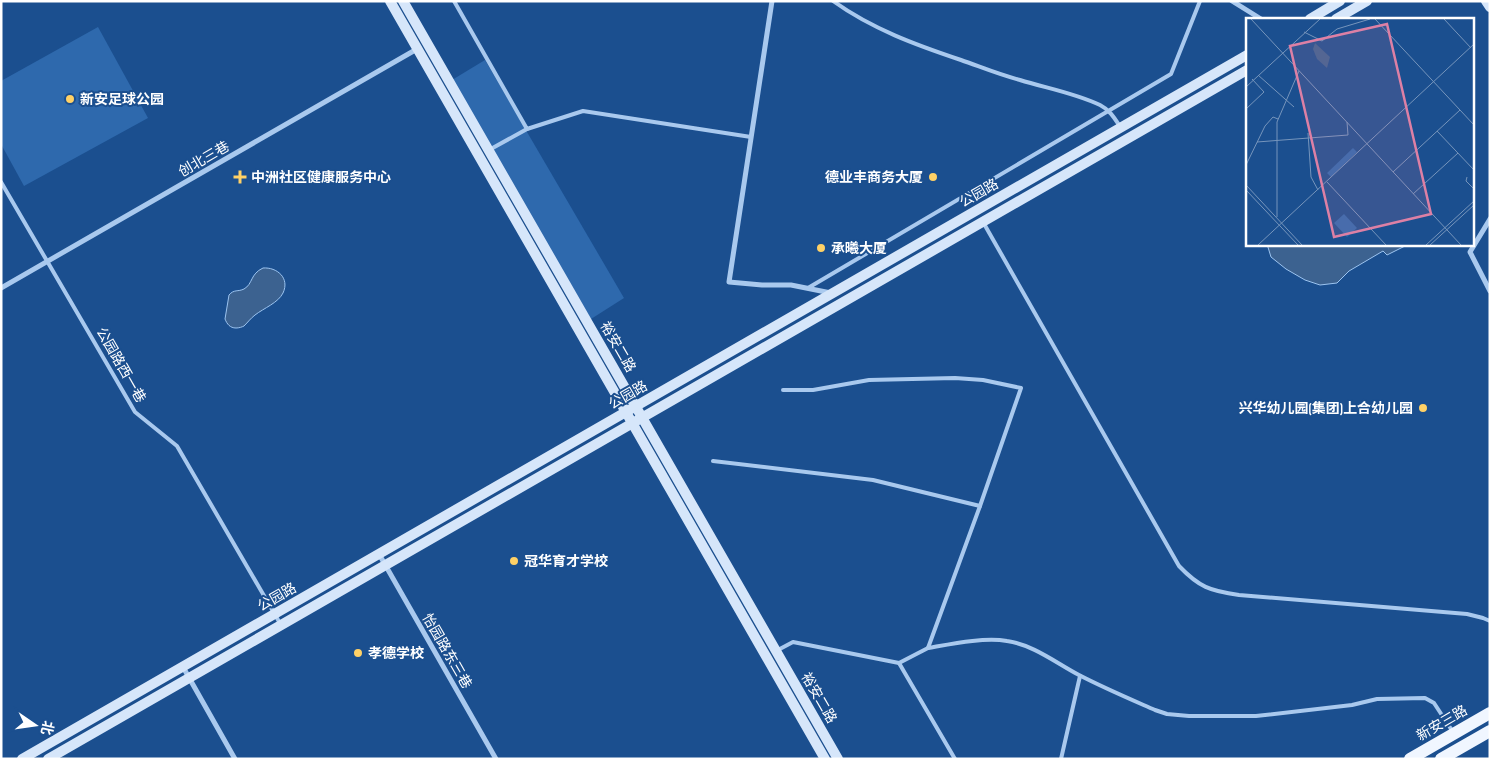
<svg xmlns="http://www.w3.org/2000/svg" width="1491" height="760" viewBox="0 0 1491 760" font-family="'Sofia Sans Condensed','Noto Sans SC',sans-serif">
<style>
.green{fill:#2e69ad}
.water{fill:#3c6290;stroke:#9cc4f0}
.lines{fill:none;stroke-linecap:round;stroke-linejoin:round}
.service{stroke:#a9c9ee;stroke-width:4}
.minor{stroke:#a9c9ee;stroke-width:5}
.secondary{stroke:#d6e6fa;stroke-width:10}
.primary{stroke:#f0f6ff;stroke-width:12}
.poi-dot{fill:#ffd166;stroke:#1b4f8f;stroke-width:2}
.labels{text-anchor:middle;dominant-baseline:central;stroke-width:4;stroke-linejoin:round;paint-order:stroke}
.poi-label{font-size:14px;font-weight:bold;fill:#fff;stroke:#1b4f8f;text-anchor:start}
.street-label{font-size:14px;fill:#fff;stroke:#1b4f8f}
.inset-road{fill:none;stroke:#7695bc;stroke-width:1}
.view{fill:#dd80a5;fill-opacity:0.15;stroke:#dd80a5;stroke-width:2.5}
.inset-edge{fill:none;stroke:#fff;stroke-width:2.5}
</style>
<rect width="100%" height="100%" fill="#1b4f8f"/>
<g class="green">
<path d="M98,27L148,118L24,186L1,144V81Z"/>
<path d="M485,60L624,298L591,319L452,80Z"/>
</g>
<g class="water">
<path d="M1267,244H1409L1387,255L1383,251L1349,271L1337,283L1320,285L1305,280L1286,269L1271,257Z"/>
<path d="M263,268C277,267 290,278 283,293C278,303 264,308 255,315C251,318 248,322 244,326C242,327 239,328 236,328C230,328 227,324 225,319L229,295C234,289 238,292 244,289C253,284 250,274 263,268Z"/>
</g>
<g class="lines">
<g class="service">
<path d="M454,1L527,129L583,111L751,137"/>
<path d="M833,1C872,29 916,45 961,60C981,67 1000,75 1020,80C1046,88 1075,93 1100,105C1110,110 1115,119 1121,128"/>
<path d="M489,150L527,129"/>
<path d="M1,182L135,412L177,446L281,625"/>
<path d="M983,222L1179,566C1199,587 1210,591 1239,595L1467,614L1483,618L1490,621"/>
<path d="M808,288L1171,74L1200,1"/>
<path d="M713,461L873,480L980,506"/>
<path d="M928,648C951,644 984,637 1007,641C1034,645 1056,663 1079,675C1104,688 1130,699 1155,710L1167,714L1189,716H1256L1352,705L1377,699L1425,698L1434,703L1453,732"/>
<path d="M776,651L793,642L899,663L928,648L980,506L1021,388L983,380L955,378L869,380L813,390H783"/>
<path d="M899,663L955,759"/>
<path d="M1061,759L1080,676"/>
</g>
<g class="minor">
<path d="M772,1L729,282L762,285H791L831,293"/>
<path d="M1232,1L1261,19"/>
<path d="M1490,219L1470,252L1490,291"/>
<path d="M1,288L417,49"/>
<path d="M379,554L496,759"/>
<path d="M183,667L235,759"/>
</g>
<g class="secondary">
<path d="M390,1L825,759"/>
<path d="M403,1L838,759"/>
<path d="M1486,1L1490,7"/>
<path d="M1310,19L1340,1"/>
<path d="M1336,19L1367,1"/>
<path d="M22,759L1247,55"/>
<path d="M48,759L1247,70"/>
</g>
<g class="primary">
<path d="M1410,759L1490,713"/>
<path d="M1441,759L1490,731"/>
</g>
</g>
<g class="poi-dot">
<circle cx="70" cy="99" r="5"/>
<path d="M237.5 169.5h5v5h5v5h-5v5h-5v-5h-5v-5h5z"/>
<circle cx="933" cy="177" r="5"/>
<circle cx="821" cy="248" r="5"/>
<circle cx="1423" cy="408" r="5"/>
<circle cx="514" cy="561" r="5"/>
<circle cx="358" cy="653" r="5"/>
</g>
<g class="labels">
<g class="poi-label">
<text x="80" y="99">新安足球公园</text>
<text x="251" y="177">中洲社区健康服务中心</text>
<text x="923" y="177" text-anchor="end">德业丰商务大厦</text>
<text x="831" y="248">承曦大厦</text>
<text x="1413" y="408" text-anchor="end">兴华幼儿园(集团)上合幼儿园</text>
<text x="524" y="561">冠华育才学校</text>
<text x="368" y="653">孝德学校</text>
</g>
<g class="street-label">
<text transform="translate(204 159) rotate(-30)">创北三巷</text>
<text transform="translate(979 193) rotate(-30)">公园路</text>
<text transform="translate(618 347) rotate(60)">裕安二路</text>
<text transform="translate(121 365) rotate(60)">公园路西一巷</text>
<text transform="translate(628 395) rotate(-30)">公园路</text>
<text transform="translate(277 597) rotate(-30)">公园路</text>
<text transform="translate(447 651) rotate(60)">怡园路东三巷</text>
<text transform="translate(819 698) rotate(60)">裕安二路</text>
<text transform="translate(1442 723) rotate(-30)">新安三路</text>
</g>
</g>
<g transform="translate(1246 18)">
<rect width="228" height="228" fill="#1b4f8f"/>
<path d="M107,130L111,134L85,159L81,155ZM98,196L111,210L101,219L88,205Z" fill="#2e69ad"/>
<path d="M69,25L84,39L81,50L71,41L67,31Z" fill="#3c6290"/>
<path class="inset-road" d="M5,1L215,227M129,1L228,107M198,1L225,30M58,14L76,23L91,11L124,1M12,57L48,89M0,69L74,1M0,91L18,74L6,61M191,113L228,152M62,115L65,159L72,172M11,124L102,117L101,104M0,147L19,108L27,99L32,101M147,154L214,92M221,159L220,163L228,171M81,164L140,227M0,167L56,227M0,172L52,227M167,176L212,135M31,199V104L53,53M12,227L228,26M180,227L228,183M184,227L228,187"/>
<path class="view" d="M141,6L185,196L88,219L44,28Z"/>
<rect width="228" height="228" class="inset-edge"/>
</g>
<rect width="1491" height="760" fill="none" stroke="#ffffff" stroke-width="5"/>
<g transform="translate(35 725) rotate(103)" stroke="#1b4f8f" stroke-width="4" paint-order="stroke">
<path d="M0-4L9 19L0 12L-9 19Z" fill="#ffffff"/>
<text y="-8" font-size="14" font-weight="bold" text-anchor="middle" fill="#ffffff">北</text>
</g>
</svg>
